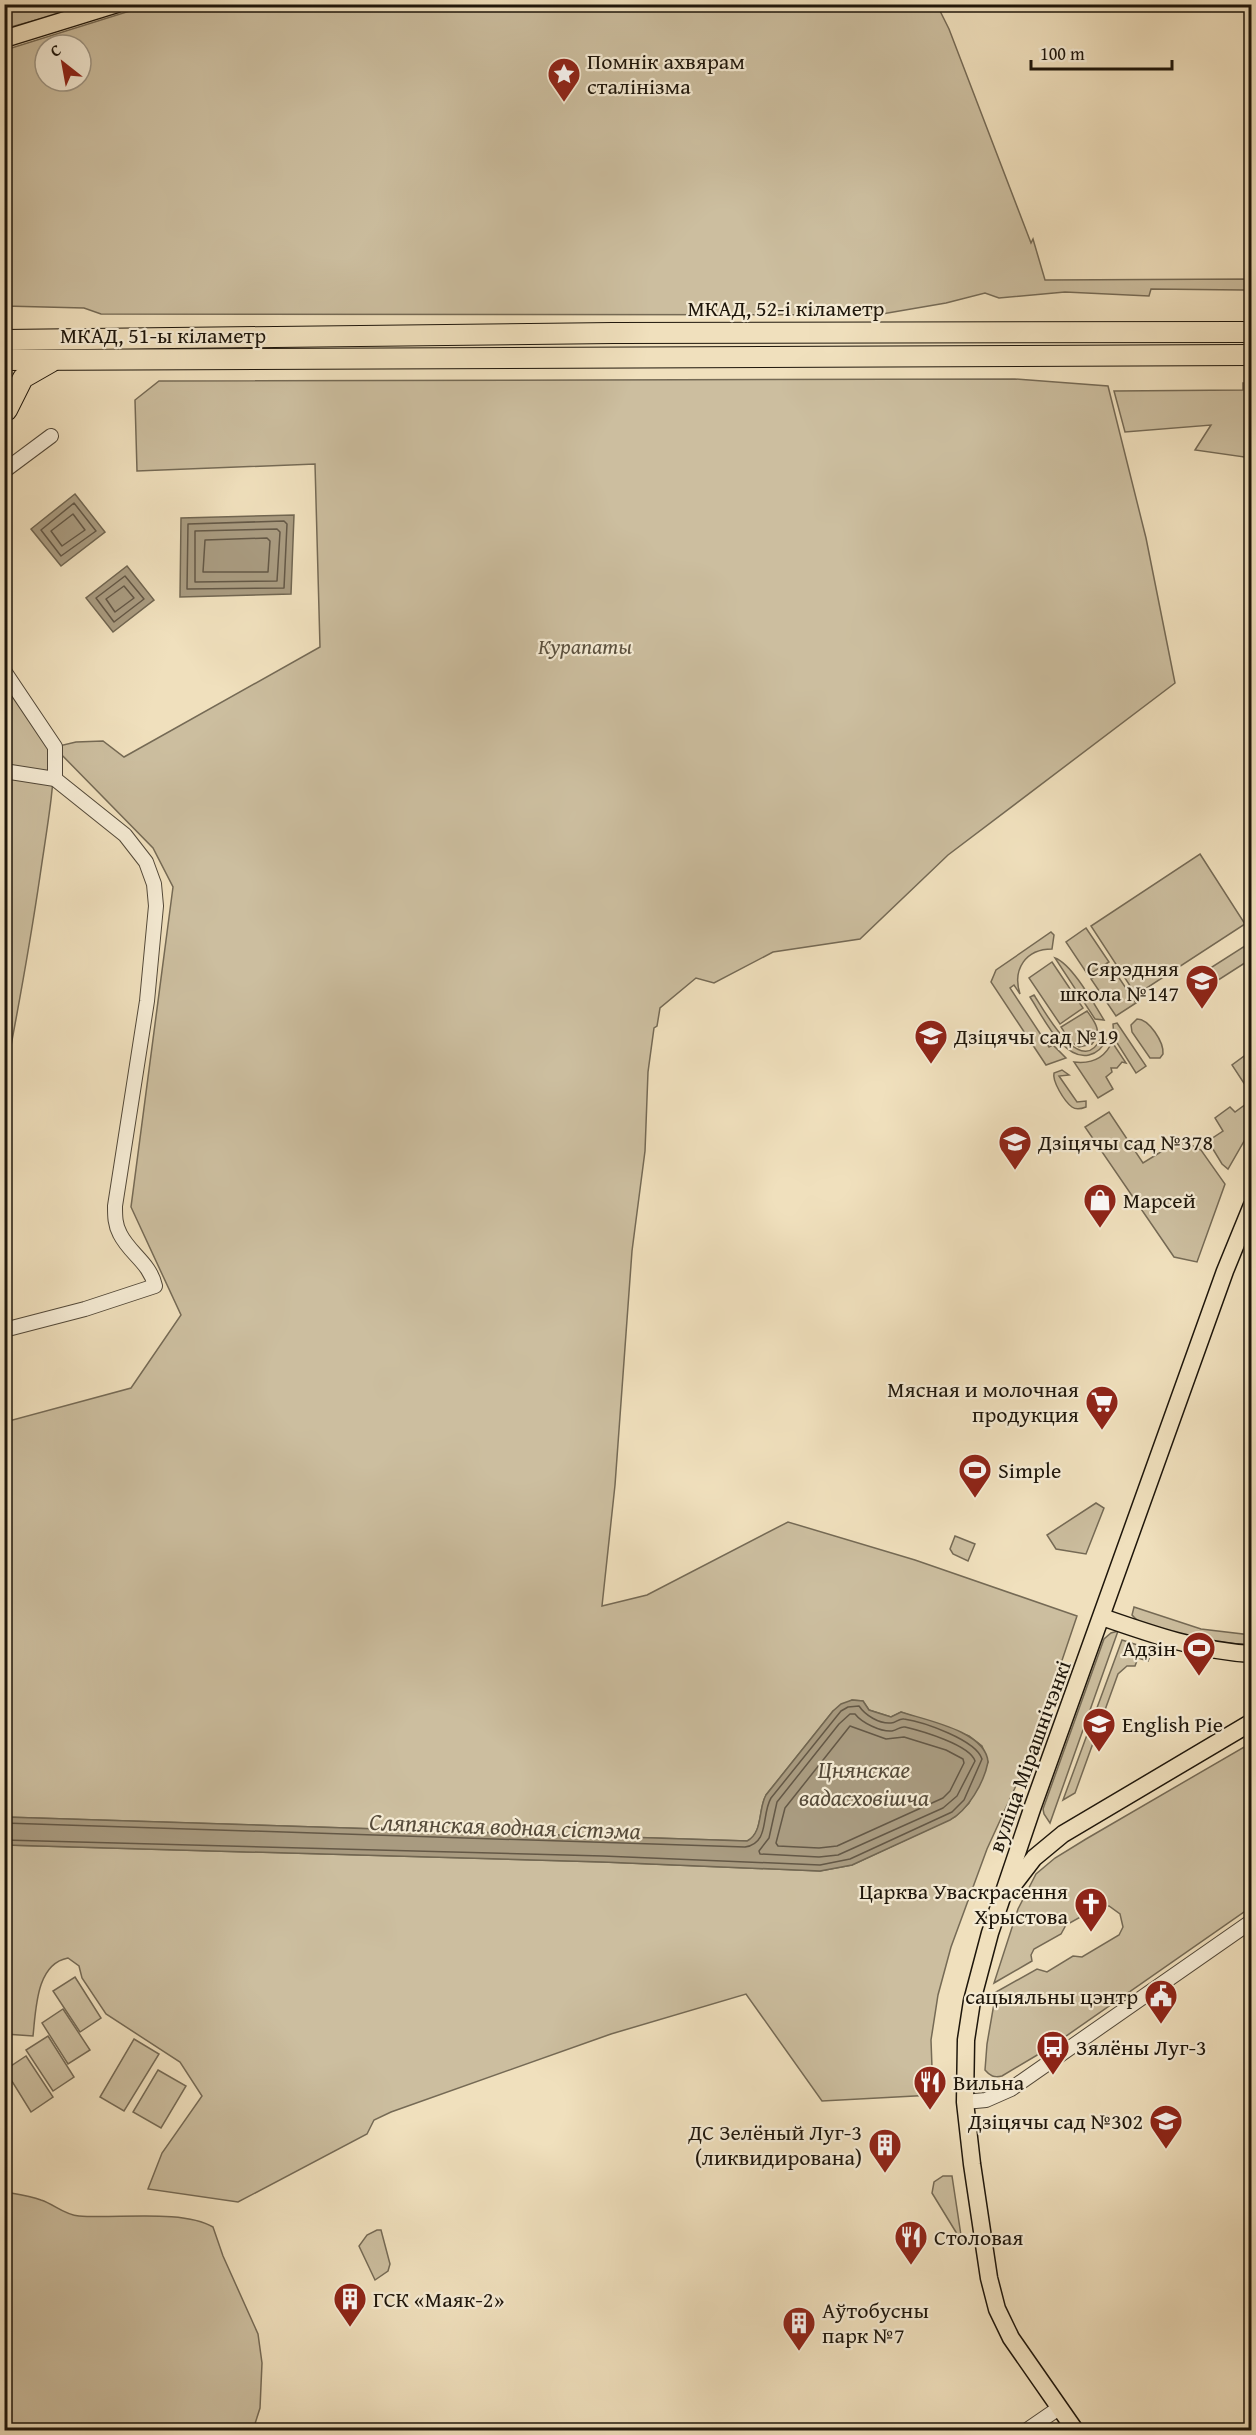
<svg xmlns="http://www.w3.org/2000/svg" width="1256" height="2435" viewBox="0 0 1256 2435" font-family="'Gentium Book Plus',serif">
<style>
.green{fill:#ccbe9f;stroke:#756a55;stroke-width:1.5;fill-rule:evenodd}
.water{fill:#a99b80;stroke:#716651;stroke-width:1.5}
.lines{fill:none;stroke-linecap:round;stroke-linejoin:round}
.shore{stroke:#645846;stroke-width:1.5}
.minor-casing{stroke:#524838;stroke-width:16}
.major-casing{stroke:#1e160b;stroke-width:19}
.highway-casing{stroke:#1e160b;stroke-width:22}
.minor{stroke:#f5ebd4;stroke-width:14}
.major{stroke:#f0e0bd;stroke-width:16}
.highway{stroke:#f0e0bd;stroke-width:20}
.labels{text-anchor:middle;dominant-baseline:central;stroke-width:4.5;stroke-linejoin:round;paint-order:stroke}
.poi-label{font-size:22px;fill:#1e160b;stroke:#f5ebd4;text-anchor:start}
.street-label{font-size:22px;fill:#1e160b;stroke:#f5ebd4}
.park-label{font-size:22px;font-style:italic;fill:#5b513f;stroke:#f5ebd4}
.water-label{font-size:24px;font-style:italic;fill:#564b3a;stroke:#f5ebd4}
</style>
<rect width="100%" height="100%" fill="#f0e0bd"/>
<filter id="stains"><feTurbulence type="fractalNoise" baseFrequency=".00333" numOctaves="4"/><feColorMatrix values="0 0 0 0 .2 0 0 0 0 .09 0 0 0 0 .02 0 0 0 .5 -.17"/></filter>
<radialGradient id="worn" r=".72"><stop offset=".6" stop-color="#630" stop-opacity="0"/><stop offset="1" stop-color="#630" stop-opacity=".3"/></radialGradient>
<g class="green">
<path d="M152,4L937,5L949,29L1031,243L1033,239L1045,280L1251,279V305L1244,290L1151,289L1149,296L1065,292L999,298L985,293L946,303L876,315L101,314L84,308L5,306V50ZM45,45H81V81H45Z"/>
<path d="M5,5H92L7,28H5Z"/>
<path d="M1015,379L1108,386L1146,538L1175,683L948,855L860,939L773,952L714,983L696,978L660,1008L657,1026L654,1028L648,1072L645,1151L632,1251L615,1485L602,1606L647,1595L788,1522L915,1560L1077,1616L1030,1755L987,1849L951,1947L938,1995L931,2040L933,2095L822,2101L746,1994L611,2034L391,2112L374,2120L367,2134L238,2202L148,2189L162,2153L202,2096L180,2062L106,2014L82,1978L79,1966L68,1958C36,1964 36,2009 33,2036L5,2034V1845L603,1862L820,1871L852,1865L955,1817L969,1803L988,1762L982,1746L969,1736L901,1712L891,1717L869,1710L863,1701L852,1700L833,1711L766,1795C758,1809 763,1833 748,1841L5,1817V1422L131,1388L181,1315L131,1207L173,887L153,848L55,748C54,791 46,834 40,876C30,944 18,1010 5,1077V671L55,747L76,742L103,741L124,757L320,647L315,464L137,471L135,400L159,381Z"/>
<path d="M1243,383H1251V458L1195,450L1211,425L1125,432L1114,391L1243,390Z"/>
<path d="M1200,854L1245,924L1136,995L1091,926Z"/>
<path d="M1086,928L1109,962L1088,975L1066,942Z"/>
<path d="M1051,932L1054,935L1052,949C1026,949 1012,969 1020,994L1014,985L1010,988L1049,1047L1053,1045L1066,1058L1046,1065L991,982L996,970Z"/>
<path d="M1251,942V959L1209,986L1201,974Z"/>
<path d="M1055,958C1072,964 1094,1004 1104,1020L1095,1019Z"/>
<path d="M1052,962L1083,1008L1060,1024L1029,978Z"/>
<path d="M1111,966L1136,1003L1116,1016L1091,979Z"/>
<path d="M1034,995C1044,1010 1081,1080 1101,1038L1106,1040C1103,1047 1097,1053 1089,1055C1063,1061 1042,1015 1030,997Z"/>
<path d="M1087,1011C1095,1022 1103,1032 1092,1044L1079,1047L1070,1041L1061,1027Z"/>
<path d="M1137,1019C1149,1019 1164,1042 1163,1054L1160,1058H1150L1132,1032L1131,1025Z"/>
<path d="M1117,1023L1146,1066L1136,1073L1114,1038L1113,1024Z"/>
<path d="M1112,1042L1126,1063L1122,1062L1117,1068H1111L1112,1072L1106,1077L1113,1089L1098,1098L1074,1062C1091,1064 1105,1058 1112,1042Z"/>
<path d="M1251,1051V1094L1232,1065Z"/>
<path d="M1062,1070L1069,1075L1059,1076L1077,1102L1086,1101V1107C1081,1109 1076,1110 1072,1107C1064,1101 1052,1081 1054,1073Z"/>
<path d="M1246,1104L1251,1110V1129L1228,1169L1222,1164L1208,1141L1223,1131L1215,1118L1230,1107L1235,1112Z"/>
<path d="M1109,1112L1143,1163L1185,1137L1191,1145L1201,1150L1225,1184L1197,1262L1174,1257L1085,1127Z"/>
<path d="M1096,1503L1104,1508L1086,1554L1056,1549L1047,1535Z"/>
<path d="M955,1536L975,1544L968,1561L953,1554L950,1549Z"/>
<path d="M1134,1607L1201,1629L1251,1635V1645C1225,1643 1148,1636 1132,1615Z"/>
<path d="M1118,1631L1050,1823L1044,1814L1043,1809L1104,1639L1111,1633Z"/>
<path d="M1122,1640L1153,1650L1148,1661L1138,1658L1135,1666H1127L1118,1674L1075,1793L1063,1800Z"/>
<path d="M1251,1743V1907L1049,2048L1002,2076C994,2078 990,2076 985,2070L987,2044L996,1992L1037,1969L1047,1972L1073,1956L1082,1957L1119,1935L1123,1927L1120,1914L1109,1906H1100L1066,1925L1061,1934L1034,1949L1031,1955L1032,1961L994,1983L1018,1909L1036,1874L1055,1858L1086,1839Z"/>
<path d="M75,1977L101,2018L80,2032L53,1991Z"/>
<path d="M63,2009L90,2050L68,2064L42,2023Z"/>
<path d="M48,2036L74,2077L53,2091L26,2050Z"/>
<path d="M134,2039L159,2054L124,2111L100,2097Z"/>
<path d="M26,2056L53,2097L31,2112L5,2070Z"/>
<path d="M158,2070L186,2086L161,2128L133,2112Z"/>
<path d="M943,2176H952L962,2242L932,2193L934,2182Z"/>
<path d="M5,2192C16,2194 30,2196 41,2200C54,2204 64,2215 79,2216C115,2219 183,2209 213,2227L223,2256L258,2334L262,2363L260,2408L253,2430H5Z"/>
<path d="M377,2230H381L390,2264L388,2271L375,2280L359,2246L367,2235Z"/>
</g>
<g class="water">
<path d="M75,494L105,532L61,566L31,529Z"/>
<path d="M294,515L291,594L180,597L181,518Z"/>
<path d="M127,566L154,600L113,632L86,598Z"/>
<path d="M852,1700L863,1701L869,1710L891,1717L901,1712C925,1720 986,1731 988,1762C984,1783 968,1810 950,1820L852,1865L820,1871L603,1862L5,1845V1817L747,1841C763,1833 758,1809 766,1795L833,1711L841,1704Z"/>
</g>
<g class="lines">
<g class="shore">
<path d="M74,503L96,531L61,556L41,530Z"/>
<path d="M73,514L85,530L62,546L51,531Z"/>
<path d="M284,521L287,524L284,588L187,589L188,524Z"/>
<path d="M277,529L280,532L277,581L195,582V531Z"/>
<path d="M267,538L270,541L268,572H203L205,540Z"/>
<path d="M125,576L144,599L114,622L96,598Z"/>
<path d="M124,586L134,598L115,612L106,599Z"/>
<path d="M850,1714H855C862,1723 881,1732 892,1731C898,1730 900,1726 905,1727C922,1731 970,1745 975,1761L957,1796L943,1808L838,1855L819,1857L760,1854L759,1851L769,1838L777,1802L839,1724Z"/>
<path d="M850,1726L886,1739L904,1737L946,1750L963,1759L964,1763L950,1791L943,1798L837,1846L819,1848L778,1846L776,1843L785,1808Z"/>
<path d="M4,1823L745,1847C770,1843 761,1815 771,1798L841,1711L848,1707L859,1706C865,1715 879,1724 891,1723C896,1723 899,1718 904,1719C924,1722 976,1740 982,1759L964,1800L952,1812L850,1859L820,1865L603,1856L4,1840"/>
</g>
<g class="minor-casing">
<g id="minor">
<path d="M4,471L51,436"/>
<path d="M4,671L55,747V779"/>
<path d="M4,771L55,779L125,835L146,862L154,884L156,906L147,1001L115,1206C115,1216 115,1225 120,1234C130,1254 150,1263 155,1286L85,1309L4,1330"/>
<path d="M965,2102L986,2100L1011,2089L1252,1921"/>
<path d="M1027,2430L1059,2408"/>
</g>
</g>
<g class="major-casing">
<g id="major">
<path d="M4,39L117,4"/>
<path d="M1102,1617C1151,1634 1199,1651 1252,1654"/>
<path d="M1011,1888L1034,1858L1063,1834L1252,1722"/>
<path d="M1075,2430L1011,2338L997,2309L989,2278L972,2164L965,2102L966,2040L972,2001L990,1933L1033,1806L1225,1271L1252,1205"/>
</g>
</g>
<g class="highway-casing">
<g id="highway">
<path d="M4,340L613,333L1252,332"/>
<path d="M4,360L1252,355"/>
<path d="M7,410L23,378L51,362"/>
</g>
</g>
<use href="#minor" class="minor"/>
<use href="#major" class="major"/>
<use href="#highway" class="highway"/>
</g>
<defs>
<g id="sight-pin" transform="scale(1.725)"><path d="M0 17L-7.5 6A9.5 9.5 0 1 1 7.5 6Z" fill="#8f2418" stroke="#f5ebd4"/><path d="M0-6L1.8-2.2L6-1.7L2.9 1.2L3.7 5.4L0 3.3L-3.7 5.4L-2.9 1.2L-6-1.7L-1.8-2.2Z" fill="#fff"/></g>
<g id="school-pin" transform="scale(1.725)"><path d="M0 17L-7.5 6A9.5 9.5 0 1 1 7.5 6Z" fill="#8f2418" stroke="#f5ebd4"/><path d="M0-5L7-2L0 1L-7-2ZM-4 1L0 2.5L4 1V4Q0 6-4 4Z" fill="#fff"/></g>
<g id="shop-pin" transform="scale(1.725)"><path d="M0 17L-7.5 6A9.5 9.5 0 1 1 7.5 6Z" fill="#8f2418" stroke="#f5ebd4"/><path d="M-5-2.5h2.3a2.7 3.5 0 0 1 5.4 0H5L5.5 6h-11ZM-1.5-2.5h3a1.5 2.3 0 0 0-3 0Z" fill="#fff"/></g>
<g id="supermarket-pin" transform="scale(1.725)"><path d="M0 17L-7.5 6A9.5 9.5 0 1 1 7.5 6Z" fill="#8f2418" stroke="#f5ebd4"/><path d="M-6-5.5h2.5l.6 2H6L4.5 2H-2.5L-4.4-4H-6ZM-1.5 3.2a1.3 1.3 0 1 0 .1 0ZM3 3.2a1.3 1.3 0 1 0 .1 0Z" fill="#fff"/></g>
<g id="stadium-pin" transform="scale(1.725)"><path d="M0 17L-7.5 6A9.5 9.5 0 1 1 7.5 6Z" fill="#8f2418" stroke="#f5ebd4"/><path d="M0-5a6.5 5 0 1 0 0 10a6.5 5 0 1 0 0-10ZM-3.5-1.8h7v3.6h-7Z" fill="#fff"/></g>
<g id="church-pin" transform="scale(1.725)"><path d="M0 17L-7.5 6A9.5 9.5 0 1 1 7.5 6Z" fill="#8f2418" stroke="#f5ebd4"/><path d="M-1.2-6h2.4v3.5h3.3v2.4h-3.3V6h-2.4V-.1h-3.3v-2.4h3.3Z" fill="#fff"/></g>
<g id="civic-pin" transform="scale(1.725)"><path d="M0 17L-7.5 6A9.5 9.5 0 1 1 7.5 6Z" fill="#8f2418" stroke="#f5ebd4"/><path d="M-.6-6.5H3V-4.5H.6V-3L4-1V1h2V6H-6V1h2V-1L-.6-3ZM-1.2 2.5V6h2.4V2.5Z" fill="#fff"/></g>
<g id="bus-pin" transform="scale(1.725)"><path d="M0 17L-7.5 6A9.5 9.5 0 1 1 7.5 6Z" fill="#8f2418" stroke="#f5ebd4"/><path d="M-5-6H5V4H4V6H2V4H-2V6H-4V4H-5ZM-3.5-4V0h7V-4ZM-3.5 1.2v1.5H-2V1.2ZM2 1.2v1.5H3.5V1.2Z" fill="#fff"/></g>
<g id="restaurant-pin" transform="scale(1.725)"><path d="M0 17L-7.5 6A9.5 9.5 0 1 1 7.5 6Z" fill="#8f2418" stroke="#f5ebd4"/><path d="M-5-6h1v4h1v-4h1v4h1v-4h1v5L-1.5 .5V6h-2V.5L-5-1ZM5-6V6H3V1.5H1.5Q1.5-4 5-6Z" fill="#fff"/></g>
<g id="building-pin" transform="scale(1.725)"><path d="M0 17L-7.5 6A9.5 9.5 0 1 1 7.5 6Z" fill="#8f2418" stroke="#f5ebd4"/><path d="M-4-6H4V6H1V3H-1V6H-4ZM-2.5-4.3h1.7v1.8h-1.7ZM.8-4.3h1.7v1.8H.8ZM-2.5-1h1.7V.8h-1.7ZM.8-1h1.7V.8H.8Z" fill="#fff"/></g>
</defs>
<g fill-rule="evenodd">
<use href="#sight-pin" x="564" y="74"/>
<use href="#school-pin" x="1202" y="981"/>
<use href="#school-pin" x="931" y="1036"/>
<use href="#school-pin" x="1015" y="1142"/>
<use href="#shop-pin" x="1100" y="1200"/>
<use href="#supermarket-pin" x="1102" y="1402"/>
<use href="#stadium-pin" x="975" y="1470"/>
<use href="#stadium-pin" x="1199" y="1648"/>
<use href="#school-pin" x="1099" y="1724"/>
<use href="#church-pin" x="1091" y="1904"/>
<use href="#civic-pin" x="1161" y="1996"/>
<use href="#bus-pin" x="1053" y="2047"/>
<use href="#restaurant-pin" x="930" y="2082"/>
<use href="#school-pin" x="1166" y="2121"/>
<use href="#building-pin" x="885" y="2145"/>
<use href="#restaurant-pin" x="911" y="2237"/>
<use href="#building-pin" x="350" y="2299"/>
<use href="#building-pin" x="799" y="2323"/>
</g>
<g class="labels">
<g class="poi-label">
<text x="587" y="61">Помнік ахвярам<tspan x="587" dy="25">сталінізма</tspan></text>
<text x="1179" y="968" text-anchor="end">Сярэдняя<tspan x="1179" dy="25">школа №147</tspan></text>
<text x="954" y="1036">Дзіцячы сад №19</text>
<text x="1038" y="1142">Дзіцячы сад №378</text>
<text x="1123" y="1200">Марсей</text>
<text x="1079" y="1389" text-anchor="end">Мясная и молочная<tspan x="1079" dy="25">продукция</tspan></text>
<text x="998" y="1470">Simple</text>
<text x="1176" y="1648" text-anchor="end">Адзін</text>
<text x="1122" y="1724">English Pie</text>
<text x="1068" y="1891" text-anchor="end">Царква Уваскрасення<tspan x="1068" dy="25">Хрыстова</tspan></text>
<text x="1138" y="1996" text-anchor="end">сацыяльны цэнтр</text>
<text x="1076" y="2047">Зялёны Луг-3</text>
<text x="953" y="2082">Вильна</text>
<text x="1143" y="2121" text-anchor="end">Дзіцячы сад №302</text>
<text x="862" y="2132" text-anchor="end">ДС Зелёный Луг-3<tspan x="862" dy="25">(ликвидирована)</tspan></text>
<text x="934" y="2237">Столовая</text>
<text x="373" y="2299">ГСК «Маяк-2»</text>
<text x="822" y="2310">Аўтобусны<tspan x="822" dy="25">парк №7</tspan></text>
</g>
<g class="street-label">
<text x="786" y="308">МКАД, 52-і кіламетр</text>
<text x="163" y="335">МКАД, 51-ы кіламетр</text>
<text transform="translate(1029 1756) rotate(-70)">вуліца Мірашнічэнкі</text>
</g>
<g class="park-label">
<text x="585" y="646">Курапаты</text>
</g>
<g class="water-label">
<text x="864" y="1769">Цнянскае<tspan x="864" dy="28">вадасховішча</tspan></text>
<text transform="translate(505 1826) rotate(2)">Сляпянская водная сістэма</text>
</g>
</g>
<rect width="1256" height="2435" fill="none" stroke="#f0e0bd" stroke-width="24"/>
<rect x="6" y="6" width="1244" height="2423" fill="none" stroke="#1e160b" stroke-width="3"/>
<rect x="12" y="12" width="1232" height="2411" fill="none" stroke="#1e160b" stroke-width="1.5"/>
<g transform="translate(63 63) rotate(329)"><circle r="28" fill="#f5ebd4" stroke="#9f9684" stroke-width="1.5"/>
<path d="M0-4.5L10 22L0 15L-10 22Z" fill="#8f2418"/>
<text y="-9" font-size="16" font-weight="bold" text-anchor="middle" fill="#1e160b">С</text>
</g>
<path d="M1031 60v9h141v-9" fill="none" stroke="#1e160b" stroke-width="3"/>
<text x="1040" y="60" font-size="18" fill="#1e160b" stroke="#f5ebd4" stroke-width="4.5" paint-order="stroke">100 m</text>
<rect width="100%" height="100%" filter="url(#stains)"/>
<rect width="100%" height="100%" fill="url(#worn)"/>
</svg>
